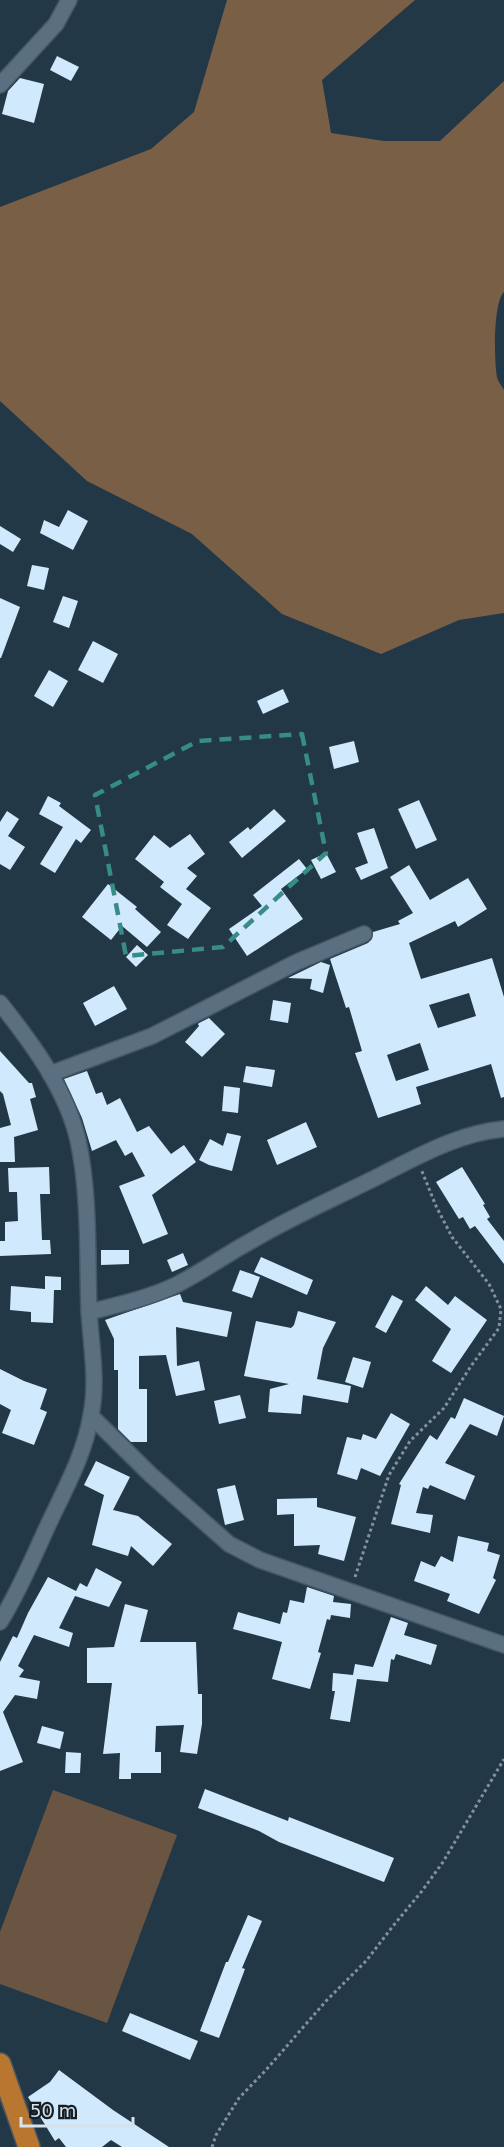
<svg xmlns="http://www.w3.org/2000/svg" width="504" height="2147" viewBox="0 0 504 2147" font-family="'DejaVu Sans',sans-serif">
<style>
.green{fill:#6a5542}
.forest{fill:#7a5f47}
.building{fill:#d0e9fc;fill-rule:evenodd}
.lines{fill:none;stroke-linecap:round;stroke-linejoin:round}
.minor-casing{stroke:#445662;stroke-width:18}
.highway-casing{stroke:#445662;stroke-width:24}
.path{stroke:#81919e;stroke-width:3;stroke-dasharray:3 3;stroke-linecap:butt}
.minor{stroke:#5a7081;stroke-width:15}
.highway{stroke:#b97630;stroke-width:21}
.marked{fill:none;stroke:#378c87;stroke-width:4.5;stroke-dasharray:12 8;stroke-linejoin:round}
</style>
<rect width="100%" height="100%" fill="#233847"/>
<path class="green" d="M53,1790L177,1835L107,2023L0,1984V1932Z"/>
<path class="forest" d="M227,0H415L322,80L331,133L384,141H440L504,81V292C493,302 494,362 497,377C498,382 502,386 504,390V613L459,620L381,654L282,614L192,534L87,481L0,401V207L151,149L194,112Z"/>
<g class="building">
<path d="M57,56L79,67L71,81L50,70Z"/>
<path d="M20,78L44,84L34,123L2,114L8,91Z"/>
<path d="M68,510L88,521L73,550L40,533L44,520L59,527Z"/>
<path d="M0,526L21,539L13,552L0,544Z"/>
<path d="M32,565L49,568L44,590L27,586Z"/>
<path d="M63,596L78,601L69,628L53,622Z"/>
<path d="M0,598L20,607L1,658H0Z"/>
<path d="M93,641L118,654L103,683L78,670Z"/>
<path d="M49,670L68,681L53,707L34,696Z"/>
<path d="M283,689L289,702L263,714L257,701Z"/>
<path d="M354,741L359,762L334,769L329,747Z"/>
<path d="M48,796L61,803L59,806L91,830L81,843L76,839L55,873L40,864L63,827L39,814Z"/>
<path d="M419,800L437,840L416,849L398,809Z"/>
<path d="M274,809L286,821L242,858L229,842L248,827L250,830Z"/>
<path d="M7,811L19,819L8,836L25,847L10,870L0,864V822Z"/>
<path d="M374,828L388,868L361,880L355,868L368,863L357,833Z"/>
<path d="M190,834L205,854L187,868L197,876L186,889L211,908L188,939L167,925L182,904L160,887L164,882L135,859L154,835L170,848Z"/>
<path d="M326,853L336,872L321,879L311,860Z"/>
<path d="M299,859L307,869L281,889L303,919L247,956L229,929L262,906L253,895Z"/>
<path d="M409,865L430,900L468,878L487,909L458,927L455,921L409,943L421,979L492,958L504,997V1097L501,1098L491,1064L416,1087L421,1104L378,1118L355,1053L362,1051L349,1007L346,1008L330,959L368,943L372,939L373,932L400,924L398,921L413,913L390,877ZM469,993L476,1016L438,1028L429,1005ZM420,1043L429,1070L396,1081L387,1055Z"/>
<path d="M108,884L137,907L135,909L161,932L147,947L122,926L111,940L82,917Z"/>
<path d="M137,945L148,955L136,967L126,957Z"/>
<path d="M321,962L330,965L323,993L310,989L312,979L288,978Z"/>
<path d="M114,986L127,1009L95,1026L83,1003Z"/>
<path d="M273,1000L291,1003L288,1023L270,1020Z"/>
<path d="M209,1018L225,1034L202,1057L185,1042L199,1026L198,1024L199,1023Z"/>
<path d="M0,1051L29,1083H32L36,1097L30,1099L38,1130L14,1137L15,1162H0V1128L11,1125L3,1094L0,1091Z"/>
<path d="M246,1066L275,1070L272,1087L243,1082Z"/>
<path d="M87,1071L96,1094L102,1092L107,1105L120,1098L137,1132L149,1126L171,1154L184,1145L196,1162L152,1195L168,1234L143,1244L119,1186L145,1176L132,1152L125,1156L116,1140L92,1151L82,1118L64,1079Z"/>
<path d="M224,1086L240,1088L238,1113L222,1111Z"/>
<path d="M306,1122L317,1147L277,1165L267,1140Z"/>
<path d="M227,1133L241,1136L232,1171L209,1165L199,1160L210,1139L223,1146Z"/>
<path d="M49,1167L50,1194H40L42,1240H50L51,1254L0,1256V1241H5V1222L18,1221L17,1192H9L8,1168Z"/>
<path d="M462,1167L485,1204L483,1205L490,1217L487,1219L504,1241V1264L475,1226L470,1229L463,1217L459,1219L436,1182Z"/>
<path d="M101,1250H129V1264L101,1265Z"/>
<path d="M183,1253L188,1265L172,1272L167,1260Z"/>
<path d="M261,1257L313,1280L307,1295L254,1272Z"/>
<path d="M240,1270L260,1277L252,1298L232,1291Z"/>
<path d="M45,1276L61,1277V1290H50H54L53,1323L31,1322V1312L10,1310L11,1286L45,1289Z"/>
<path d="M426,1286L448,1305L455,1296L487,1320L451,1373L432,1361L451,1329L415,1300Z"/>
<path d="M180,1294L183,1302L232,1312L227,1337L176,1327L177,1366L199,1361L205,1390L176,1396L166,1355L139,1356V1389H147V1442H131L118,1429V1370H114V1339L105,1320Z"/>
<path d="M392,1295L403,1301L386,1333L375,1327Z"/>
<path d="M298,1311L336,1322L323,1348L317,1379L351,1386L348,1403L303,1395L301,1414L268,1412L270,1389L289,1384L244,1376L256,1321L291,1328L294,1325Z"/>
<path d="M353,1357L371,1362L363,1388L345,1382Z"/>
<path d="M0,1369L24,1381L47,1389L40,1409L47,1412L34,1445L2,1433L11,1410L0,1404Z"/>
<path d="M240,1395L246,1418L219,1424L214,1401Z"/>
<path d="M464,1398L504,1416L497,1436L470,1424L445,1463L475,1476L465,1500L430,1485L428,1489L423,1487L416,1513L433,1515L430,1533L391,1524L401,1485L399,1484L430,1435L437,1440L451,1417L455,1419Z"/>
<path d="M391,1413L410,1424L380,1476L361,1468L357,1480L337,1474L347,1437L361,1440L363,1434L376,1439Z"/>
<path d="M96,1461L130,1477L113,1510L138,1516L172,1544L153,1566L131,1546L128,1556L92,1545L104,1495L84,1485Z"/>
<path d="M235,1485L244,1520L225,1525L217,1489Z"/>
<path d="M317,1498V1507L356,1517L344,1561L318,1554L320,1545L294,1546V1514L277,1515V1499Z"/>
<path d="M458,1536L489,1543L487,1551L500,1555L493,1578L496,1580L479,1614L447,1601L450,1594L414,1581L421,1561L435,1567L441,1556L453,1562Z"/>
<path d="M96,1568L122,1582L109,1607L75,1596L59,1628L73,1633L69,1647L34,1635L18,1666L24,1670L19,1677L40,1681L37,1699L15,1695L3,1712L23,1762L0,1771V1662L13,1636L17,1638L28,1613L48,1577L76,1591L80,1583L87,1587Z"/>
<path d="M307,1587L334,1596L333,1602L351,1604L350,1618L331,1615L330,1620L327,1619L318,1652L321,1653L310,1689L272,1679L282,1642L233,1629L238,1612L280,1624L283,1612L287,1613L290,1600L304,1603Z"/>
<path d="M125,1604L148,1610L140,1642H196L198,1694H202V1724L197,1754L180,1752L184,1725L156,1726L155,1752H161V1773H131V1779H119L120,1753L103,1754L112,1683H87V1648L114,1647Z"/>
<path d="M391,1617L408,1623L404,1635L437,1645L431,1665L396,1654L394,1660L391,1659L388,1682L357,1679L350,1722L330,1719L335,1691H332L333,1673L353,1675L355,1664L373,1667Z"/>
<path d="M42,1726L64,1732L60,1749L37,1743Z"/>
<path d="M66,1752L81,1753L80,1773H65Z"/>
<path d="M205,1789L288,1821L289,1817L394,1858L384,1882L279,1842L259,1831L198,1808Z"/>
<path d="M248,1915L262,1921L242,1968L245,1969L219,2038L200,2031L226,1962H228Z"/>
<path d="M130,2013L198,2041L190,2060L122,2031Z"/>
<path d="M59,2070L113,2110L169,2147H122L111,2140L102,2147H66L59,2138L55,2141L28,2097L50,2082Z"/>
</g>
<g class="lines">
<g class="minor-casing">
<g id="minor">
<path d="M0,85L56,24L69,0"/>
<path d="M0,1003C32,1043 66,1089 78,1140C90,1196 87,1255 89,1311C91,1346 98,1381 91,1415C85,1453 66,1487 50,1521C34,1555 20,1590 0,1622"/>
<path d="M50,1074L152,1036L297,962L364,934"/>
<path d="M89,1312C118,1305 149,1298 176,1285C202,1272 225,1255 251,1241C291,1217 335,1198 377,1177C417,1157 458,1133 504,1129"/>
<path d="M91,1416L151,1475L229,1544L260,1560L504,1645"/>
</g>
</g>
<g class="highway-casing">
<path id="highway" d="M0,2064L29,2147"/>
</g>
<g class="path">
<path d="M355,1577L389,1475L410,1441L444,1408L471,1366L499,1328L501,1309L489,1284L452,1237L436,1206L421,1169"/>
<path d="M212,2147L216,2135L239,2098L266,2070L326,2001L366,1961L393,1926L422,1891L443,1862L504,1759"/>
</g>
<use href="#minor" class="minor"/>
<use href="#highway" class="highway"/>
</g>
<path class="marked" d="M302,734L326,853L223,947L126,956L95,795L198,741Z"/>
<path d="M21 2117v9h112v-9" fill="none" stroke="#d6e2ec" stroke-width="3"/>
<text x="30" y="2117" font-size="18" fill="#d6e2ec" stroke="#151e25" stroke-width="4.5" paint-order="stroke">50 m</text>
</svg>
